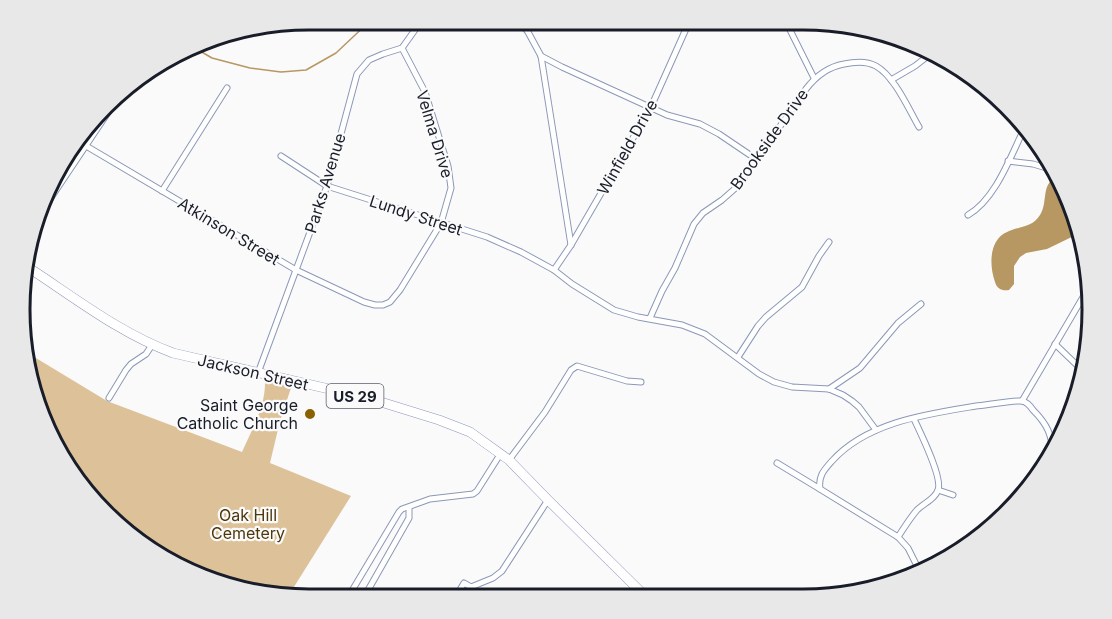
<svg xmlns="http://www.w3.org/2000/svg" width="1112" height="619" viewBox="0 0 1112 619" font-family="Inter,sans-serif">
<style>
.green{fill:#ddc299}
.water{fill:#b79762}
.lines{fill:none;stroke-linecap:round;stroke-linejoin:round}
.stream{stroke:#b79762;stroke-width:1.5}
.minor-casing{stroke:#8b98b7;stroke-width:7}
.primary-casing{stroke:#8b98b7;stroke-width:10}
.minor{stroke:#fff;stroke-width:5}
.primary{stroke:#fff;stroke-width:9}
.poi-dot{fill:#8a6101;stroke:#fafafa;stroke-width:2}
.labels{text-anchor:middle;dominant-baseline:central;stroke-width:4.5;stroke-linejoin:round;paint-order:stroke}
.shield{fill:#fafafa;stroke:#5c5f68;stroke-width:1.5}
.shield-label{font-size:15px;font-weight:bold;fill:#181d29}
.street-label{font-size:16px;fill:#181d29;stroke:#fafafa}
.poi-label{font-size:16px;fill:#181d29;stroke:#fafafa;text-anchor:end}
.park-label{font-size:16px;fill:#4e370c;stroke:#fafafa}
.rim{fill:none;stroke:#181d29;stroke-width:3}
</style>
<rect width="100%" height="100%" fill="#fafafa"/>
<path class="green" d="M26,352L107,401L242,452C252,429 266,406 265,380L292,385L280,421L270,463L351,496L287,598L234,590L164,560L91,500L41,420Z"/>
<path class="water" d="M1055,178L1082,232L1047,249L1026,253L1020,257L1014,266V284L1009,290C1002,291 997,289 995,282C989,265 989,240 1007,232C1019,226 1032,228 1040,215C1048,203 1041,185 1055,178Z"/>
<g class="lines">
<path class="stream" d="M193,47L212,58L250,68L281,72L306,70L336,53L371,20"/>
<g class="minor-casing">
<g id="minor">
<path d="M518,20L528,32L541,56L571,245"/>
<path d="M785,20L814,78"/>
<path d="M541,56L562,67L667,115L700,124L719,134L756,159"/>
<path d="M891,80L915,66L933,52"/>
<path d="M76,140L296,270L364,302L375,305H383L390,302L400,290L441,223L451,188L448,166L425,92L402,48"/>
<path d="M281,156L327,186L487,237L521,252L554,270L572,284L614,310L638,317L682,325L705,334L759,374L774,382L792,387L829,389L843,395L852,401L859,407L876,430"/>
<path d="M1008,161L1033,164L1050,169"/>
<path d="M162,191L227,88"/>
<path d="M968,215C996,199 1011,155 1025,127"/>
<path d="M34,223L123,90"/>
<path d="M554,270L571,245L651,107L690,20"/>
<path d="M650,318L662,291L675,268L694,224L703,213L722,200L739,185L806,89C816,76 827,67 844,64C853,62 867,61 876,66C895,77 908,108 919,127"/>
<path d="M1055,344L1082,370"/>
<path d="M738,357L758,326L766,317L802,287L819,256L829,242"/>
<path d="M258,373L327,186L357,74L369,60L383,54L402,48L422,20"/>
<path d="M829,389L860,368L898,323L921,304"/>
<path d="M109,398L126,370L131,364L146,354L152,345"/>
<path d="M1022,401L1086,292"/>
<path d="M509,460L545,412L571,370L577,366L627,381L641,382"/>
<path d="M777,463L820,489"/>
<path d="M938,490L953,495"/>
<path d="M898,537C904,528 910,518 917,510C924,503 935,499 938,490C943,478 920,432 914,419"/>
<path d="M918,568L908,548L898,537L820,489C818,476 824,470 832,461C867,422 927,414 976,406C986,405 1015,400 1022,401C1027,402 1031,407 1033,410C1048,425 1051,434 1054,455"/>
<path d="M471,587L493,578L502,571L548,500"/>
<path d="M455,598L464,583L471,587L464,598"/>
<path d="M347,599L399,512L402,509L430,499L473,494L477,491L501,453"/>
<path d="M363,599L409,518V508"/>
</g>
</g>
<g class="primary-casing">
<path id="primary" d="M26,266C74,297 119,333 173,353L368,398L439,420L470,432L509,460L548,500L647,598"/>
</g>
<use href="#minor" class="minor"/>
<use href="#primary" class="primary"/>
</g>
<circle class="poi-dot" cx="310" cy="414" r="6"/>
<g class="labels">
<rect class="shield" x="326.5" y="384" width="57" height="24" rx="4.5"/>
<g class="shield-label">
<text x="355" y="396">US 29</text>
</g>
<g class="street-label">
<text transform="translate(435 134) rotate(73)">Velma Drive</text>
<text transform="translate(769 139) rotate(-54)">Brookside Drive</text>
<text transform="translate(627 147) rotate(-61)">Winfield Drive</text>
<text transform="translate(325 183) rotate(-73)">Parks Avenue</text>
<text transform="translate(416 215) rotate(18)">Lundy Street</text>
<text transform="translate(229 231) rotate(31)">Atkinson Street</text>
<text transform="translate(253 372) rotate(13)">Jackson Street</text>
</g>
<g class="poi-label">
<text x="298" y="405">Saint George<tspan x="298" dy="18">Catholic Church</tspan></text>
</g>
<g class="park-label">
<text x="248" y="515">Oak Hill<tspan x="248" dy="18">Cemetery</tspan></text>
</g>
</g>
<path d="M0 0H1112V619H0ZM309 30H803A279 279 0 0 1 1082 309V310A279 279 0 0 1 803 589H309A279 279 0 0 1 30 310V309A279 279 0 0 1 309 30Z" fill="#e8e8e9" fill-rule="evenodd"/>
<path class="rim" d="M309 30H803A279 279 0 0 1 1082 309V310A279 279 0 0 1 803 589H309A279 279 0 0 1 30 310V309A279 279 0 0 1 309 30Z"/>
</svg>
